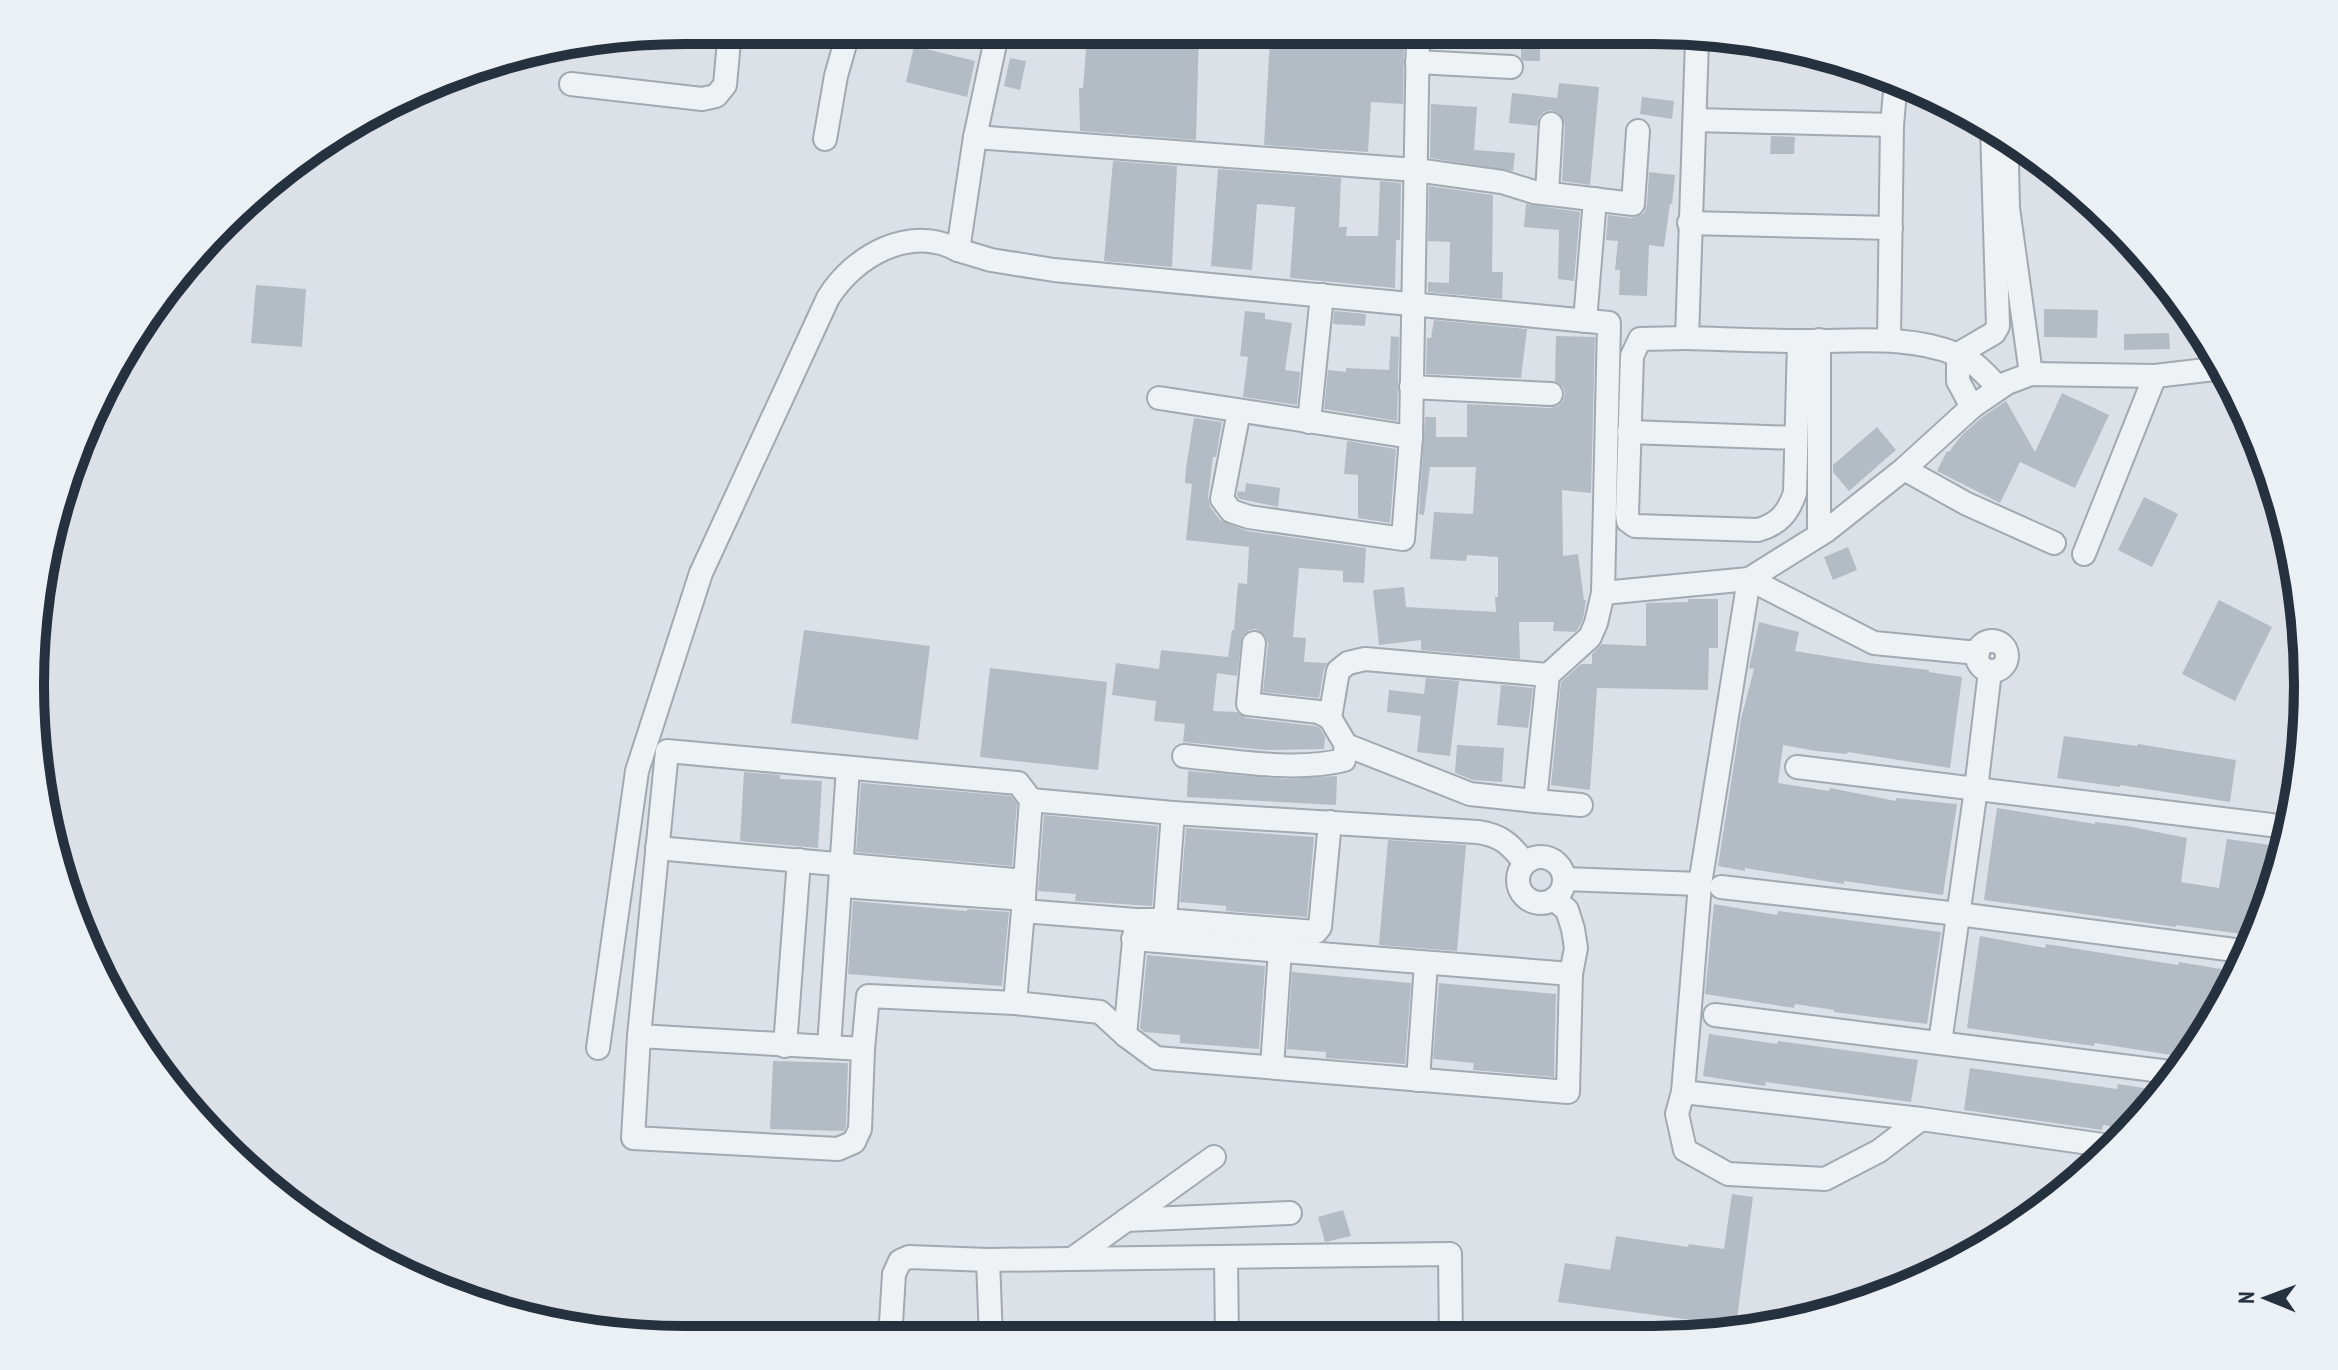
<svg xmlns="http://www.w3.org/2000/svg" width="2338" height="1370" viewBox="0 0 2338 1370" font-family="'PT Sans Narrow',sans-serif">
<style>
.building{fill:#b3bbc4}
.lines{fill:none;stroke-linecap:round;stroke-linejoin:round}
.street-casing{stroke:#a1a9b1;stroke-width:26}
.street{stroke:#eff2f5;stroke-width:22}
.rim{fill:none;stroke:#25313e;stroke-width:10}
</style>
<rect width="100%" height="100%" fill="#dce1e7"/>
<g class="building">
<path d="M1168,31H1199L1196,140L1080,131L1079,88H1083L1087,36L1128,40V35L1168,36Z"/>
<path d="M1521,31H1540V61H1523L1521,58Z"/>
<path d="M1270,39L1404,46L1403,104L1371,102L1368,152L1264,145Z"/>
<path d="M914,46L975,61L967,97L906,82Z"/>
<path d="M1010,58L1026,61L1020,90L1004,86Z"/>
<path d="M1559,83L1599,87L1590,185L1562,181L1565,125L1559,113L1551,110L1544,112L1539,117L1537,126L1509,123L1512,93L1557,98Z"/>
<path d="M1642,97L1674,101L1672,119L1640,114Z"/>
<path d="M1431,104L1477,107L1474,150L1515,153L1513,171L1430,158Z"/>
<path d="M1771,136L1795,137L1794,154H1770Z"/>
<path d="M1113,161L1177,166L1172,267L1104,261Z"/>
<path d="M1218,169L1341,178L1339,227H1347L1346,236H1378L1380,181L1401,183L1400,240H1396L1395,288L1290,278L1295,207L1257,204L1252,270L1211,266Z"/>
<path d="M1649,172L1675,175L1672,204H1670L1664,247L1649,245L1647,296L1619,295L1620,270H1615L1618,241L1606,240L1608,215L1632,218L1644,213L1647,205Z"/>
<path d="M1429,186L1493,195L1492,272H1503L1502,299L1428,292V282L1449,283L1450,242L1428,241Z"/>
<path d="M1526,204L1580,212L1574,281L1558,279L1559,230L1524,227Z"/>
<path d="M256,285L306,289L302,347L251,343Z"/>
<path d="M2044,309L2098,310L2097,338L2044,337Z"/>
<path d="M1245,311L1265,313V319L1292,323L1285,370L1300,372L1297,405L1243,397L1248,357L1240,356Z"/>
<path d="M1334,311L1366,314L1365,326L1333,324Z"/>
<path d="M1434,320L1527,329L1521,378L1426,374L1427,338H1431Z"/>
<path d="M2169,333L2170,349L2124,350V334Z"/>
<path d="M1391,336L1399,337L1397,421L1324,409L1328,370L1346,372V368L1389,370Z"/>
<path d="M1556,336L1595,337L1591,493L1562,490L1563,556L1578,554L1584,600H1586L1583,619L1578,629L1575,632L1553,631L1554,622H1519L1520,659L1421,650V640L1379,645L1373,590L1404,587L1406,607L1496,612L1495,597H1498V557L1467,555L1466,561L1430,559L1434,512L1473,514L1476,467H1430L1424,515L1419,514L1425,417H1436V437H1467V404L1550,408L1558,406L1563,401L1565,394L1563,387L1555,381Z"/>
<path d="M2062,393L2109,415L2075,488L2020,462L2000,503L1937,471L1947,451L1949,452L1961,436L1981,418L2006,401L2035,452Z"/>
<path d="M1194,418L1222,422L1216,457H1213L1208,497L1210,507L1220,520L1247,531L1366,548L1364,583L1343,582V571L1299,568L1293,637L1306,638L1304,662L1327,663L1324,669L1319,698L1263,692L1268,644L1266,637L1256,629L1249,630L1242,636L1237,676L1217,673L1213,711L1237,712L1246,718L1315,726L1320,728L1325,737L1324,749L1265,750L1183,742L1185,724L1154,721L1156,701L1112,695L1116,663L1159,669L1161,650L1228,657L1232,630H1234L1238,583L1247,584L1249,547L1186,540L1192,484L1185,483L1186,468Z"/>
<path d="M1877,427L1896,450L1849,491L1833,472V465Z"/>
<path d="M1347,441L1396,449L1390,523L1358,518V475L1344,474Z"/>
<path d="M1246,483L1280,488L1278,507L1240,499L1237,496L1238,491L1245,492Z"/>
<path d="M2144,497L2178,514L2152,567L2118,550Z"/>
<path d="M1848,547L1857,570L1833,580L1824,557Z"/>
<path d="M1688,599H1718V648H1709L1708,690L1597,688L1590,790L1551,785L1561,682L1581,664H1592V654L1602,644L1646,646V603L1688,602Z"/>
<path d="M2219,600L2272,627L2235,701L2182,674Z"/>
<path d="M1759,622L1799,632L1795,651L1868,663L1929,670V672L1962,677L1950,768L1848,752L1847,754L1816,751L1783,745L1778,783L1829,791L1830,788L1896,801V798L1957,804L1943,895L1844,881V884L1745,868V871L1718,866L1741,719L1754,669L1749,668Z"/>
<path d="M804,630L930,646L918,740L791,723Z"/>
<path d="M990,668L1107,682L1098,770L980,757Z"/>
<path d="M1426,678L1459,681L1450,756L1417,752L1421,716L1387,712L1389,690L1424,694Z"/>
<path d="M1501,685L1533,688L1528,728L1497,725Z"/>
<path d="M2064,736L2137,746L2138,744L2236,760L2230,802L2120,785V787L2057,778Z"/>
<path d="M1457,745L1504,748L1502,782L1473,780L1455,773Z"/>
<path d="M1188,771L1285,779L1337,776L1336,805L1187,797Z"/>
<path d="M744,772L780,775V779L822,781L818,848L740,841Z"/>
<path d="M861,783L1011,796L1017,804L1012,866L856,852Z"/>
<path d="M1997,808L2095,824V822L2127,826L2187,838L2181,882L2219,888L2227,839L2285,847L2258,935L2242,932V934L2176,925V927L1984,900Z"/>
<path d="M1044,815L1158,826L1152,906L1075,901L1076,894L1038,891Z"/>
<path d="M1186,828L1314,837L1307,917L1226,911V906L1180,902Z"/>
<path d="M1388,840L1466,845L1457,951L1379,945Z"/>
<path d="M853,901L967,911V909L1009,912L1002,986L848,974Z"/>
<path d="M1714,904L1777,915L1778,911L1941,932L1927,1024L1834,1012V1010L1795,1004L1794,1008L1705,994Z"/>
<path d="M1980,936L2045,948L2046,944L2178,965L2179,962L2239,972L2197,1049L2190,1058L2095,1043L2094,1046L1967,1028Z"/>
<path d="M1147,955L1265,966L1259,1049L1180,1043V1035L1144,1032L1140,1028Z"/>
<path d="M1292,972L1411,983L1405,1064L1326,1058V1052L1287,1049Z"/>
<path d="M1439,983L1556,994L1554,1077L1473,1070L1474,1063L1433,1059Z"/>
<path d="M1709,1034L1777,1044L1778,1041L1918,1060L1911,1102L1766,1082L1765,1086L1703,1076Z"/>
<path d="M773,1061L848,1063L846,1126L844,1131L770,1129Z"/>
<path d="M1970,1068L2117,1089L2118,1084L2163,1091L2131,1130L2103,1125L2102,1130L1964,1110Z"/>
<path d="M1732,1194L1753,1197L1736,1326L1558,1302L1565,1263L1610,1270L1616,1236L1688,1247L1689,1244L1724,1249Z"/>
<path d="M1343,1210L1351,1236L1325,1242L1318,1217Z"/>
</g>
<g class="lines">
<g class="street-casing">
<g id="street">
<path d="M1374,31L1418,32"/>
<path d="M1699,32L1697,41L1687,338C1724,339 1761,341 1798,341C1850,342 1906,334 1956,354C1974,360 1986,375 1999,388"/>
<path d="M1417,62L1511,67"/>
<path d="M571,84L702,99L716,96L725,85L730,30"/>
<path d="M1695,120L1892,125"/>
<path d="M975,137L1416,170L1502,182L1534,192L1633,204L1638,131"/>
<path d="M2011,137L2007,162L2008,208L2031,374"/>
<path d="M825,139L836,76L849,30"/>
<path d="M1547,193L1551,124"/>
<path d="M1689,223L1891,228"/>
<path d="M958,250L991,260L1054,270L1609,323L1603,593L1596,623L1590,637L1548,675L1365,659L1348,663L1338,671L1330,718"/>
<path d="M1585,321L1595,199"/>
<path d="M1687,338L1640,339L1632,356L1627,514L1628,521L1635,526L1758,530C1779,524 1788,513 1795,493L1799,341"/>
<path d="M1819,340V535"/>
<path d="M1889,340L1892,125L1896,81"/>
<path d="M1958,354L1994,333L1998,326L1992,128"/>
<path d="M1958,354V381L1972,407"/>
<path d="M1411,387L1551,394"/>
<path d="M1159,398L1411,437"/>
<path d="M1239,411L1222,499L1231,511L1249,517L1403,539L1411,437L1418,31"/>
<path d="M1309,422L1322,295"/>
<path d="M1629,432L1796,438"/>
<path d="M1904,469L1967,504L2054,543"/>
<path d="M2084,554L2155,376"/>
<path d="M1603,593L1749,579L1826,531L1904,469L1972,407L2007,383L2031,374L2155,376L2223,368"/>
<circle cx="1992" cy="656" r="15"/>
<path d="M1254,643L1248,704L1319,712L1330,718L1346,745L1470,794L1535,801L1548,675"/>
<path d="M1184,756C1233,761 1296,772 1344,760L1346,745"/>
<path d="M1797,767L2271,825"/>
<path d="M1535,801L1581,805"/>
<path d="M657,848L1025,881L1023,911L1136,920"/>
<circle cx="1541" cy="880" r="23"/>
<path d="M1564,879L1700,884"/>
<path d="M1025,881L1031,800"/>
<path d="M842,886L1024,899"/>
<path d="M1721,887L1958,914L2250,952"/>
<path d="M1023,911L1015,1003L1100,1012L1125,1035L1156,1058L1568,1092L1571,974L1576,948L1573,929L1567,910L1554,899"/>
<path d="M1165,920L1316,932L1320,927L1330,822"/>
<path d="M1133,939L1571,974"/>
<path d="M1715,1015L2178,1073"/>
<path d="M1125,1035L1136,920H1165L1173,813"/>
<path d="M639,1036L863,1049L868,996L1015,1003"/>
<path d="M1940,1043L1976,789L1990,671"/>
<path d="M785,1046L799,860"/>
<path d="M829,1047L848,768"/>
<path d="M598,1048L637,771L701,573L828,298C854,256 910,224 958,250L975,137L998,30"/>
<path d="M863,1049L860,1129L854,1142L838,1149L633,1138L639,1036L667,751L1018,783L1031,800L1173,813L1478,832C1501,835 1511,845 1525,863"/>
<path d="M1272,1067L1280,950"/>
<path d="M1418,1080L1426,963"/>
<path d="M1683,1092L1700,884L1749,579L1874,643L1978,653"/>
<path d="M1921,1119L1879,1151L1825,1179L1728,1174L1685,1150L1677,1114L1683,1092L1921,1119L2117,1147"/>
<path d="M1126,1220L1290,1213"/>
<path d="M1226,1257L1227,1339"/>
<path d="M1072,1259L1214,1157"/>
<path d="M988,1260L991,1339"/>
<path d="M890,1339L894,1274L900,1261L909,1257L988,1260L1450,1254L1451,1339"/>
</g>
</g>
<use href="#street" class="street"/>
</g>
<path d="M0 0H2338V1370H0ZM685 44H1653A641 641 0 0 1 2294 685V685A641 641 0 0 1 1653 1326H685A641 641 0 0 1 44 685V685A641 641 0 0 1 685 44Z" fill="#ebf0f5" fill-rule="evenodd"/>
<path class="rim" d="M685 44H1653A641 641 0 0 1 2294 685V685A641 641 0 0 1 1653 1326H685A641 641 0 0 1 44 685V685A641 641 0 0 1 685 44Z"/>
<g transform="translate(2266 1298) rotate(271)" stroke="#ebf0f5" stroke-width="6" paint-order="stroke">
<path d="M0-6L14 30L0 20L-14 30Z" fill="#25313e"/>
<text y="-12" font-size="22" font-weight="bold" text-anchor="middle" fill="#25313e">N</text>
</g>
</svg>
